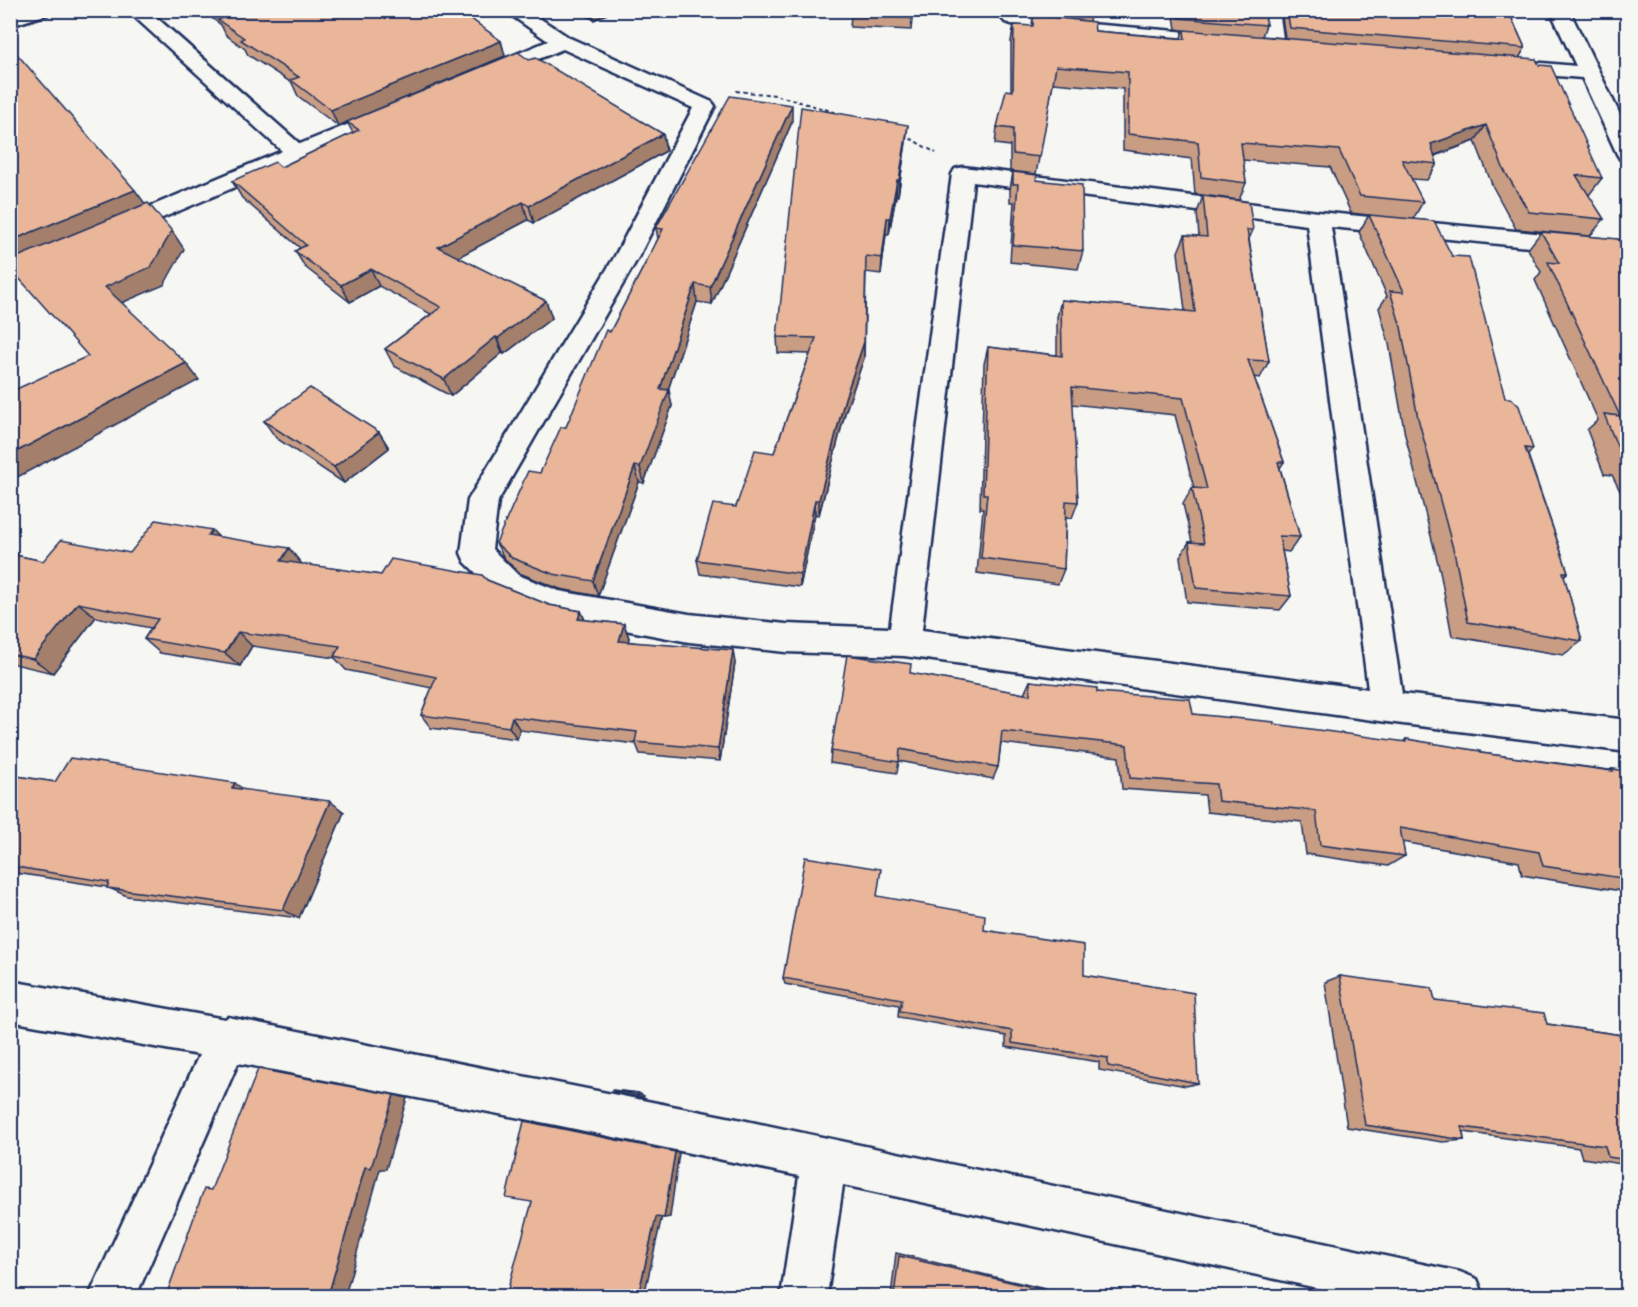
<svg xmlns="http://www.w3.org/2000/svg" width="1638" height="1307" viewBox="0 0 1638 1307" font-family="'Architects Daughter',sans-serif">
<style>
.lines{fill:none;stroke-linecap:round;stroke-linejoin:round}
.minor-casing{stroke:#1b2f5e;stroke-width:5}
.path{stroke:#1b2f5e;stroke-width:2;stroke-dasharray:4 3;stroke-linecap:butt}
.minor{fill:#f6f6f2;fill-rule:evenodd}
.wall{fill:#c89d84;stroke:#1b2f5e;stroke-width:1.5}
.shaded-wall{fill:#a37f6c;stroke:#1b2f5e;stroke-width:1.5}
.building{fill:#e9b69a;stroke:#1b2f5e;stroke-width:1.5}
</style>
<rect width="100%" height="100%" fill="#f6f6f2"/>
<filter id="ink" filterUnits="userSpaceOnUse"><feTurbulence type="fractalNoise" baseFrequency=".0167" numOctaves="2"/><feDisplacementMap in="SourceGraphic" scale="12" xChannelSelector="R" yChannelSelector="G"/><feConvolveMatrix kernelMatrix="1 2 1 2 8 2 1 2 1" color-interpolation-filters="sRGB"/></filter>
<g filter="url(#ink)">
<g class="lines">
<g class="minor-casing">
<g id="minor">
<path d="M20,10H50L48,14L10,26V14Z"/>
<path d="M127,10H148L300,144L386,109L393,107L400,109L403,113L400,117L122,235L114,237L106,235L102,230L106,225L282,151Z"/>
<path d="M504,10H527L570,38L712,102L715,106L639,256L498,501L492,549L518,575L559,591L689,614L786,624L890,628L952,174L955,169L963,167L1318,212L1628,242V257L1331,227L1402,694L1628,720V752L1387,722L904,656L786,652L689,642L556,617L496,593L465,562L461,553L468,500L615,256L693,108L563,49L492,78H478L475,74L478,70L548,41ZM973,182L1307,225L1368,689L922,630Z"/>
<path d="M995,10H1015L1019,14L1040,20L1226,35L1233,37L1236,41L1233,45L1226,47L1039,32L1005,22Z"/>
<path d="M1261,10H1279L1284,45L1281,49H1267L1264,45Z"/>
<path d="M1550,10H1569L1628,131V160L1620,159L1617,154L1582,78L1507,72L1500,70L1497,66L1500,62L1507,60L1576,66Z"/>
<path d="M10,981L225,1019L228,1017L737,1119L1460,1272L1477,1279L1484,1296H1354L843,1185L827,1296H781L799,1176L556,1125L238,1063L136,1296H89L199,1055L10,1021Z"/>
</g>
</g>
<g class="path">
<path d="M736,91L775,95L845,115"/>
<path d="M904,135L936,153"/>
</g>
<use href="#minor" class="minor"/>
</g>
<g class="wall">
<path d="M201,10H491L471,19L501,41L505,56L388,105L529,60L663,134L666,151L534,223L528,220L458,257L546,301L552,318L504,354L502,353L451,396L394,366L385,349L431,314L379,286L350,302L305,267L295,251L300,248L242,198L232,181L281,167L353,133L347,122L338,126L298,96L292,83L248,55L245,49L226,35L221,25Z"/>
<path d="M576,10H615L594,20Z"/>
<path d="M913,10L911,30L850,27L851,15Z"/>
<path d="M1032,10H1091L1089,22L1095,31L1181,38L1183,30L1176,29L1173,10H1265L1266,25L1262,36L1285,38L1281,10H1508L1525,48L1519,58L1602,178L1589,195H1588L1604,219L1590,236L1516,229L1493,187L1475,141L1435,156L1437,164L1427,180L1411,179L1423,202L1413,219L1505,398L1533,449L1528,455L1568,572L1564,576L1582,641L1563,655L1452,636L1440,571L1405,435L1389,344L1379,308L1387,296L1359,232L1369,215L1351,213L1330,167L1243,160L1246,183L1239,200L1195,194L1192,159L1123,150V89L1053,83L1036,174L1010,171V146L995,144L997,127L1011,90V41L1014,25L1032,26L1033,16L1032,15Z"/>
<path d="M792,122L712,304L697,302L668,390L672,406L644,483L639,482L598,596L560,589L519,573L504,558L496,543L540,473L566,427L610,332L658,239L656,228Z"/>
<path d="M906,142L898,196H896L889,234H886L881,274L866,272L864,358L845,413L819,515L815,514L800,587L700,574L697,560L774,453L810,354L778,353L777,337Z"/>
<path d="M1013,172L1036,180L1083,251L1078,269L1010,262L1014,202H1010V189Z"/>
<path d="M1203,196L1253,230L1249,239L1269,361L1260,378L1254,377L1284,462L1280,468L1300,537L1289,552L1282,551L1291,596L1280,610L1187,602L1180,557L1189,542H1192L1183,504L1192,488H1194L1175,415L1072,404L1078,502L1072,518L1066,517L1064,569L1058,584L977,573L983,509H980L984,364L988,347L1057,355V317L1061,300L1185,311L1178,252L1185,235L1199,236L1197,213Z"/>
<path d="M1541,232L1628,255V507L1612,475L1604,474L1587,430L1598,420L1535,280L1541,272L1528,249Z"/>
<path d="M264,421L379,432L389,448L344,483L276,438Z"/>
<path d="M217,536L301,563L300,564L381,575L487,580L549,605L581,611L585,620L624,624L629,638L628,641L735,663L720,761L640,754L636,744L520,730L517,739L431,728L421,715L432,688L346,670L335,658L252,646L240,666L160,653L144,639L151,628L96,617L53,673L10,663V554L43,561L130,553Z"/>
<path d="M910,673L1024,694L1030,681L1097,692L1193,714L1403,742L1406,739L1481,753L1609,770L1612,769L1628,771V892L1522,875L1519,862L1402,842L1405,856L1388,866L1306,854L1302,822L1207,812L1205,795L1122,789L1119,757L1001,743L998,767L993,779L899,761L897,773L830,763L831,751Z"/>
<path d="M10,775L55,782L244,790L344,812L299,918L127,896L107,887L10,872Z"/>
<path d="M877,896L984,930L1084,975L1198,1083L1186,1086L1099,1070V1062L1006,1047V1036L898,1017L899,1005L785,984L783,978Z"/>
<path d="M1340,976L1435,1000L1547,1024L1628,1036V1165L1582,1158L1579,1148L1463,1132L1464,1140L1443,1142L1347,1127L1325,982Z"/>
<path d="M611,1090L638,1093L644,1096L643,1098L618,1093Z"/>
<path d="M896,1253L1045,1289L1053,1292V1296H891Z"/>
</g>
<g class="shaded-wall">
<path d="M456,10H491L460,23Z"/>
<path d="M592,10H615L594,20Z"/>
<path d="M501,41L505,56L338,126L331,110Z"/>
<path d="M792,105V122L712,304L710,287Z"/>
<path d="M908,125L906,142L898,196L899,180Z"/>
<path d="M1486,125L1475,141L1421,160L1431,144Z"/>
<path d="M663,134L666,151L534,223L529,206Z"/>
<path d="M897,180L896,196L889,234L890,218Z"/>
<path d="M135,190L146,205L10,261V241Z"/>
<path d="M523,202L528,220L445,264L438,247Z"/>
<path d="M887,218L886,234L881,274L882,258Z"/>
<path d="M172,231L184,249L164,285L119,304L105,287Z"/>
<path d="M371,269L379,286L350,302L341,285Z"/>
<path d="M695,284L697,302L664,402L669,390L672,406L644,483L640,467L660,389Z"/>
<path d="M546,301L552,318L504,354L498,338Z"/>
<path d="M496,337L502,353L451,396L444,379Z"/>
<path d="M864,342V358L845,413L819,515V500L845,398Z"/>
<path d="M186,363L199,380L10,481V455Z"/>
<path d="M379,432L389,448L344,483L334,467Z"/>
<path d="M635,466L639,482L598,596L593,581Z"/>
<path d="M815,500V514L800,587V574Z"/>
<path d="M212,530L226,545L208,535Z"/>
<path d="M289,548L301,563L293,576L281,561Z"/>
<path d="M78,603L96,617L53,673L33,659Z"/>
<path d="M581,611L587,625L578,619Z"/>
<path d="M624,624L629,638L624,654L619,641Z"/>
<path d="M238,632L252,646L240,666L225,653Z"/>
<path d="M733,650L735,663L720,761L718,749Z"/>
<path d="M512,717L520,730L517,739L509,727Z"/>
<path d="M235,783L251,795L232,788Z"/>
<path d="M330,801L344,812L299,918L283,910Z"/>
<path d="M638,1093L644,1096L643,1098L637,1095Z"/>
<path d="M394,1095L407,1098L386,1169H380L345,1296H328L365,1167Z"/>
<path d="M675,1152L679,1153L670,1217L664,1218Z"/>
<path d="M662,1216L644,1296H638L656,1217Z"/>
</g>
<g class="building">
<path d="M214,10H459L501,41L331,110L291,80L299,77L241,40L244,38L218,20L223,18Z"/>
<path d="M851,10H913L912,18L851,15Z"/>
<path d="M1067,10H1091V13Z"/>
<path d="M1178,10H1265L1266,25L1179,18Z"/>
<path d="M1287,10H1508L1525,48L1290,28Z"/>
<path d="M1033,15L1094,22L1095,31L1185,39L1184,30L1536,59L1539,65L1551,66L1602,178L1576,175L1604,219L1529,212L1504,170L1486,125L1431,144L1437,164L1402,160L1423,202L1360,196L1339,150L1241,143L1246,183L1201,177L1198,142L1128,134V72L1056,66L1040,157L1013,154V129L997,127L1006,90L1013,91L1014,25L1033,26Z"/>
<path d="M10,46L135,190L10,241Z"/>
<path d="M518,52L529,60L536,58L663,134L529,206L523,202L438,247L546,301L498,338L496,337L444,379L385,349L441,307L371,269L341,285L295,251L306,245L232,181L275,162L281,167L359,130L347,122Z"/>
<path d="M730,96L792,105L710,287L695,284L660,389L669,390L640,467L635,466L593,581L553,574L512,558L496,543L528,471L540,473L561,427H566L606,330L610,332L663,229L656,228Z"/>
<path d="M801,107L908,125L899,180H897L890,218H887L882,258L866,256L864,342L845,398L819,500H815L800,574L697,560L713,504L736,507L755,450L774,453L816,338L777,337Z"/>
<path d="M1013,172L1037,175L1036,180L1082,185L1083,251L1013,245L1018,184H1013Z"/>
<path d="M1203,196L1249,202L1253,230H1247L1269,361L1248,360L1284,462H1278L1300,537L1279,536L1291,596L1196,588L1189,542L1204,543L1192,488L1207,489L1183,398L1072,387L1078,502L1066,501L1064,569L981,558L987,494H983L988,347L1062,356L1061,300L1195,312L1185,235L1207,237Z"/>
<path d="M148,203L172,231L151,267L105,287L186,363L10,455V392L88,356L10,268V260Z"/>
<path d="M1369,215L1434,221L1452,256L1469,257L1505,398H1511L1519,406L1533,449L1525,448L1568,572H1563L1582,641L1468,622L1455,556L1418,418L1401,327L1390,291L1404,292Z"/>
<path d="M1541,232L1618,239L1628,255V458H1622L1604,414L1620,416L1548,262L1559,263Z"/>
<path d="M310,388L379,432L334,467L264,421Z"/>
<path d="M156,520L212,530L208,535L289,548L281,561L381,575L391,559L482,575L487,580L549,605L581,611L578,619L624,624L619,641L733,650L718,749L635,742L637,732L512,717L509,727L421,715L436,677L334,656L340,646L238,632L225,653L144,639L158,619L78,603L33,659L10,654V554L43,561L61,540L130,553Z"/>
<path d="M847,655L911,664L910,673L1030,695V681L1097,688V692L1190,699L1193,714L1274,722V724L1406,742V739L1480,751L1481,753L1613,771L1612,769L1628,771V879L1543,866L1539,852L1400,828L1405,856L1320,845L1316,811L1218,801L1216,784L1130,778L1127,745L1002,731L998,767L900,749L899,762L831,751Z"/>
<path d="M70,758L235,783L232,788L330,801L283,910L107,888L109,882L10,866V775L55,782Z"/>
<path d="M805,857L881,869L877,896L985,915L984,930L1084,945V975L1194,993L1198,1083L1108,1066V1058L1012,1043V1031L900,1011L902,999L783,978Z"/>
<path d="M1340,976L1432,988L1435,1000L1544,1013L1547,1024L1628,1036V1160L1608,1157L1605,1146L1462,1127L1464,1140L1365,1125Z"/>
<path d="M258,1069L394,1095L371,1168L365,1167L328,1296H166L204,1189L211,1190Z"/>
<path d="M611,1090L638,1093L637,1095Z"/>
<path d="M524,1121L675,1152L664,1218L656,1217L638,1296H506L532,1202L506,1198Z"/>
<path d="M899,1256L1053,1292V1296H894Z"/>
</g>
</g>
<rect width="1638" height="1307" fill="none" stroke="#f6f6f2" stroke-width="36"/>
<rect x="18" y="18" width="1602" height="1271" fill="none" stroke="#1b2f5e" stroke-width="2" filter="url(#ink)"/>
</svg>
